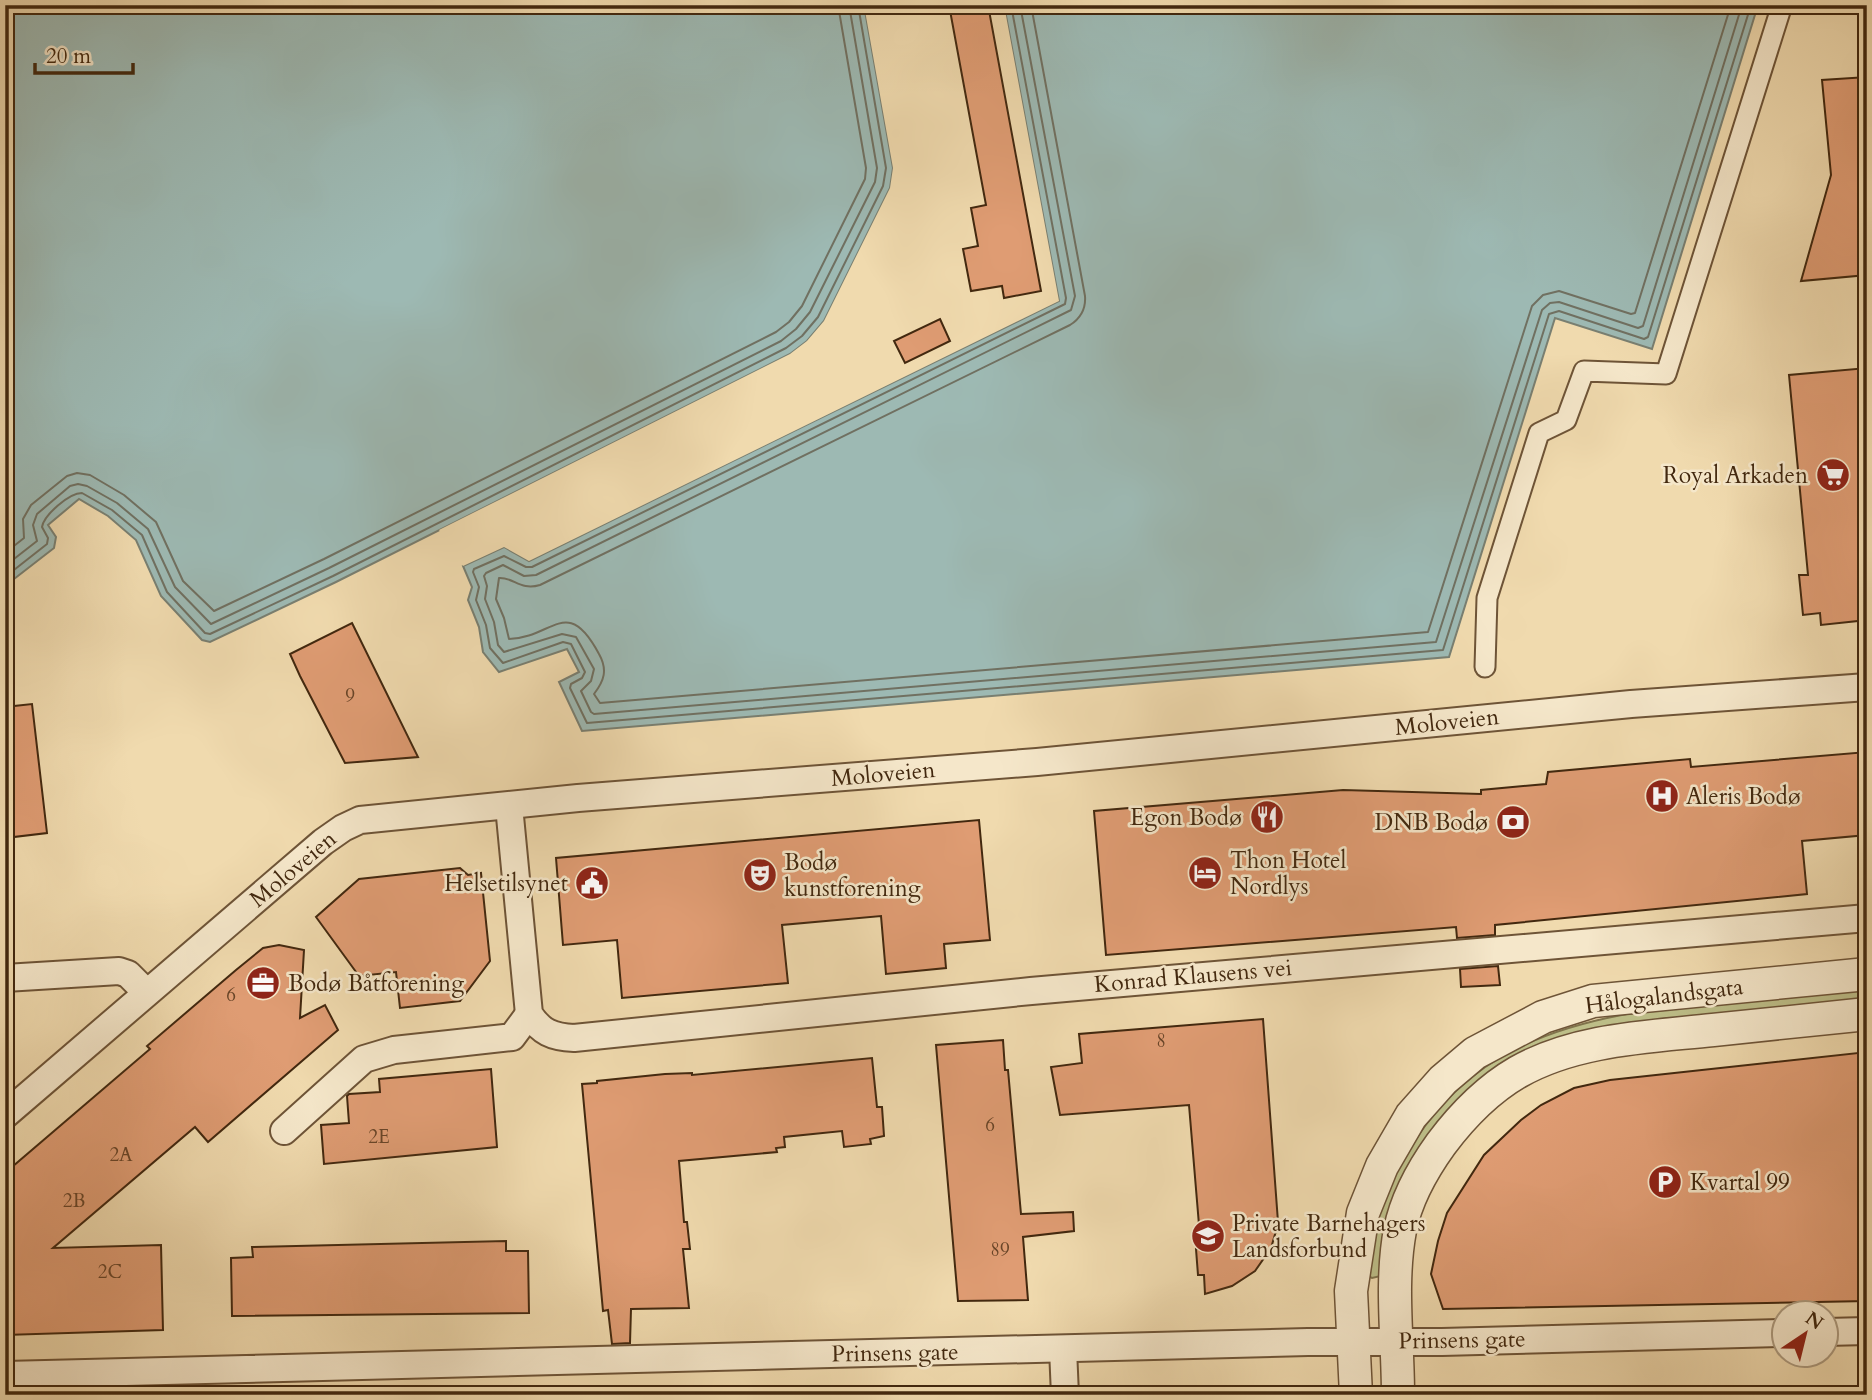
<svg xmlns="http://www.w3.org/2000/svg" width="1872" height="1400" viewBox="0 0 1872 1400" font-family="Cardo,serif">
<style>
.green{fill:#bdbe88;stroke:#80734c;stroke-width:2}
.water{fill:#9db9b3;stroke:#797f71;stroke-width:2}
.pier{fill:#f0daae}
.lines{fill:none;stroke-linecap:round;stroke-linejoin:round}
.shore{stroke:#707061;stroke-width:2}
.building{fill:#df9c73;stroke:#42280f;stroke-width:2}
.pedestrian-casing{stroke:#6e5437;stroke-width:23}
.minor-casing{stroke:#6e5437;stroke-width:30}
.tertiary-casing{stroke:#6e5437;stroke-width:35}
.pedestrian{stroke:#f5e7ca;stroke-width:19}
.minor{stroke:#f5e7ca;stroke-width:26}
.tertiary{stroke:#f5e7ca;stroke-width:32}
.labels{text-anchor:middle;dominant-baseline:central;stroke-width:5;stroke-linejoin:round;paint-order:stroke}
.number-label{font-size:19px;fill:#694528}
.poi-label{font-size:23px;fill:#42280f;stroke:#f5e7ca;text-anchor:start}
.street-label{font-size:23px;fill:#42280f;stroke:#f5e7ca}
</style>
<rect width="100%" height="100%" fill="#f0daae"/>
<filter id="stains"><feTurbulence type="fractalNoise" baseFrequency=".00286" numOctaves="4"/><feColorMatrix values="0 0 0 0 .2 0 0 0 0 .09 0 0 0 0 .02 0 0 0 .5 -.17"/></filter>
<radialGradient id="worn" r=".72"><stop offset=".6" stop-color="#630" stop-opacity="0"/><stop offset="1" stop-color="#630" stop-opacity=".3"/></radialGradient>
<path class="green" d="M1867,988V1003L1707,1020L1467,1097L1381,1276L1372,1278L1368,1276C1370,1257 1371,1236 1377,1218C1384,1195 1394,1176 1406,1155C1457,1067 1529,1032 1627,1014Z"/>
<g class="water">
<path d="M5,5H864L893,168L890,188L824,321L807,341L790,354L336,582L210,642L202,640L161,596L136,540L108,516L79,499L48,525L56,537L54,548L5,586Z"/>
<path d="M1004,5H1758L1652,349L1555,318L1449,657L582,731L559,682L579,672L567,649L499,672L483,652L479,627L468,600L472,587L463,566L504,547L529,561L1059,301Z"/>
</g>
<g class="pier">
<path d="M864,5H868L896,169L893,189L826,323L809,343L791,357L441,533L439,530L790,354L807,341L824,321L890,188L893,168Z"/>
<path d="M1004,5L1059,301L529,561L504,547L463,566L461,563L504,544L529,557L1056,299L1000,6Z"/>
</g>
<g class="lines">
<g class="shore">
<path d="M1011,5L1066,298L1065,304L532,567H526L504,556L474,569L473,572L479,587L476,600L486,625L490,648L503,663L563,642L571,644L585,672L582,678L571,684L570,688L587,723L1443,650L1549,314L1559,311L1644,339L1648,337L1751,5"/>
<path d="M1020,5L1075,296L1071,310L536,575L524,576L503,565L486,573L484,576L487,586L485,599L494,622L498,645L504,652L562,634L576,637L594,669L591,681L581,691L591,712L594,714L1436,642L1542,310L1550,303L1559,302L1638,328L1643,326L1742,5"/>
<path d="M1031,5L1085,296C1086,309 1081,318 1070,325L540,585C520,591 514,577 499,578L496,599L504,618L509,639C553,638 567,594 599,654C608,670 604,681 594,694L600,703L1428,632L1532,306L1543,295L1559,291L1631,314L1635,313L1731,5"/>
<path d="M5,553L24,538L23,519L31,505L67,476L77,473L90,475L124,495L156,522L183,581L214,611L324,559L776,332L789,322L802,306L865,179L866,168L838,5"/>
<path d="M5,566L37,541L33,525L37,514L70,486L78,484L87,486L117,503L148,529L175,587L211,624L329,568L781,341L796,329L810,312L875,182L877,168L849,5"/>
<path d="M5,577L47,544L48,538L42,527C44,515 69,493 82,493L112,510L142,535L167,592L205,633L210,634L333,576L786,348L802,336L818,317L883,186L886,168L858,5"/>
</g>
</g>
<g class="building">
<path d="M949,5H988L1041,291L1004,298L1002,286L971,291L963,249L978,246L971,208L986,205Z"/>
<path d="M1867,77V275L1801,281L1831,175L1822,80Z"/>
<path d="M940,319L950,341L905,363L894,341Z"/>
<path d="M1867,368V620L1821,625L1820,613L1803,615L1799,575H1808L1789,375Z"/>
<path d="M352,623L418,757L345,763L300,676L290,654Z"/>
<path d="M32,704L47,833L5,838V707Z"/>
<path d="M1867,752V835L1802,841L1807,894L1495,925V935L1457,938L1456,927L1106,955L1094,811L1343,790L1481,794V790L1546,784L1548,772L1690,759L1691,767Z"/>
<path d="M979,820L990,940L944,944L946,968L886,974L881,916L782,925L788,983L622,998L617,940L563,945L556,858Z"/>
<path d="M460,868L468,875L481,873L490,961L460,1001L400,1008L396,972L359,976L316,917L359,879Z"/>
<path d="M279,945L304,950L300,1018L325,1005L338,1030L208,1142L195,1127L53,1248L161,1245L163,1330L5,1335V1173L150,1049L147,1046L236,970L263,948Z"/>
<path d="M1498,966L1500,985L1461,987L1460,969Z"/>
<path d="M1263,1019L1278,1222L1276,1231L1271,1248L1255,1271L1232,1286L1205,1294L1204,1275H1198L1196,1249H1201L1189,1105L1060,1115L1051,1067L1082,1063L1079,1034Z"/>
<path d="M1003,1040L1005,1070H1008L1021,1214L1073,1212L1074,1231L1023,1237L1028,1300L958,1301L936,1045Z"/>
<path d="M1867,1052V1301L1443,1309L1431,1274L1438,1241L1447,1213L1484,1155L1521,1120L1541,1105L1574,1088L1610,1080Z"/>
<path d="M872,1058L877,1107H882L884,1136L870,1139L871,1144L844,1147L842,1131L784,1137L785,1147L776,1148L777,1152L679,1161L684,1222H687L690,1249H683L689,1308L631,1309L630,1343L612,1344L608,1310L603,1311L582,1084L597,1083V1081L665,1074L692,1073V1075Z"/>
<path d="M491,1069L497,1147L324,1164L321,1125L349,1123L347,1096L349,1094L380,1092L379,1079Z"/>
<path d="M506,1241V1251H528L529,1313L232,1316L231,1258L253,1257L252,1247Z"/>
</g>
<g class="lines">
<g class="pedestrian-casing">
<path id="pedestrian" d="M1485,667L1487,598L1539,433L1566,420L1584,371L1666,374L1782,5"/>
</g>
<g class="minor-casing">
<g id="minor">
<path d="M509,806L529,1014C541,1032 552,1037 574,1038L1031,991L1867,918"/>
<path d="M5,978L119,971L128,974L146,992"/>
<path d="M5,1115L323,842L343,828L360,820L578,798L1037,762L1631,704L1867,687"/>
<path d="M284,1131L364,1059L394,1050L512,1037L529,1014"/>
<path d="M1826,1332L1867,1331"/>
<path d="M1063,1349L1065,1395"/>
<path d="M5,1375L1308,1342H1442L1784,1333"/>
</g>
</g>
<g class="tertiary-casing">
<g id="tertiary">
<path d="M1356,1395L1351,1291L1363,1213L1382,1166L1411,1116L1443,1080L1475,1053L1543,1017L1593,1001L1867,974"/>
<path d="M1398,1395C1398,1340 1390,1284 1400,1230C1406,1200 1423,1169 1441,1144C1462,1116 1487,1090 1518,1072C1576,1039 1648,1037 1713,1030C1765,1025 1816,1019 1867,1014"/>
</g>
</g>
<use href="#pedestrian" class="pedestrian"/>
<use href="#minor" class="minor"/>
<use href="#tertiary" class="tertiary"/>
</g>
<defs>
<g id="supermarket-disc" transform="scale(1.75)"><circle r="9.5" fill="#8f2418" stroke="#f5e7ca"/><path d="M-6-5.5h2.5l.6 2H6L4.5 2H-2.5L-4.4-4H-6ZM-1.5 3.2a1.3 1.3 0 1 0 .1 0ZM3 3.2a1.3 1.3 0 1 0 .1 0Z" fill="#fff"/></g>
<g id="hospital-disc" transform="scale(1.75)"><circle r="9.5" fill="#8f2418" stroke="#f5e7ca"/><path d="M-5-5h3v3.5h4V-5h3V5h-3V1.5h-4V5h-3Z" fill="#fff"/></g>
<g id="restaurant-disc" transform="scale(1.75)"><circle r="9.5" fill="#8f2418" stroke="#f5e7ca"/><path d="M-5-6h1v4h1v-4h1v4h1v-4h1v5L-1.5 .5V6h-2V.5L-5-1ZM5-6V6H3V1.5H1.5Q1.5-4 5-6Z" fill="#fff"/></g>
<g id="bank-disc" transform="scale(1.75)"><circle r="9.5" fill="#8f2418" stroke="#f5e7ca"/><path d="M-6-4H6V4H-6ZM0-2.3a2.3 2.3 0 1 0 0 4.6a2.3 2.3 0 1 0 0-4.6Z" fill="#fff"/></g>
<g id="hotel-disc" transform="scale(1.75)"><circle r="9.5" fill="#8f2418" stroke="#f5e7ca"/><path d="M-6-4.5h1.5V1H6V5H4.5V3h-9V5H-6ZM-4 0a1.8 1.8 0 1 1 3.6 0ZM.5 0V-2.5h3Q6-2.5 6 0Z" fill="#fff"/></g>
<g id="theatre-disc" transform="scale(1.75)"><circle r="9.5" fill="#8f2418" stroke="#f5e7ca"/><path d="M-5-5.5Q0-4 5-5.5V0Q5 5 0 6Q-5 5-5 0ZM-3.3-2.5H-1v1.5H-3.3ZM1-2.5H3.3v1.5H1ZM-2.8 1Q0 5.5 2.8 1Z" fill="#fff"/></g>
<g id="civic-disc" transform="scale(1.75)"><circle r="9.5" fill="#8f2418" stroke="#f5e7ca"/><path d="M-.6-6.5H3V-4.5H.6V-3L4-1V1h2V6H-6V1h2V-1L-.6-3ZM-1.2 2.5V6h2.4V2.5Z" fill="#fff"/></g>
<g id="office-disc" transform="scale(1.75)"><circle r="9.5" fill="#8f2418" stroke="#f5e7ca"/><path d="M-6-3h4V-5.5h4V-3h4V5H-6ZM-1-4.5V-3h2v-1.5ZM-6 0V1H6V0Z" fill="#fff"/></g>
<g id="parking-disc" transform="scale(1.75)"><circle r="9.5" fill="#8f2418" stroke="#f5e7ca"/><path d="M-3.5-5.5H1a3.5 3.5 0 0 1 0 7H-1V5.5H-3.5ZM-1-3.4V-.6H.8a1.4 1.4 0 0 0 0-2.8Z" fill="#fff"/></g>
<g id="school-disc" transform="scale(1.75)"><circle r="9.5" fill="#8f2418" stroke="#f5e7ca"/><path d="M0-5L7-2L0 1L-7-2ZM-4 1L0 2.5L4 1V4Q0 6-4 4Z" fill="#fff"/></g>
</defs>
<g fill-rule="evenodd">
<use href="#supermarket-disc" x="1833" y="475"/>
<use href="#hospital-disc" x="1662" y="796"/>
<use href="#restaurant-disc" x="1267" y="817"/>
<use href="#bank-disc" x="1513" y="822"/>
<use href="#hotel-disc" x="1205" y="873"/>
<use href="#theatre-disc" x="760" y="875"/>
<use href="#civic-disc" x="592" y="883"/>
<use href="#office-disc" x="263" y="983"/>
<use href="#parking-disc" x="1665" y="1182"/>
<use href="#school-disc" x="1208" y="1236"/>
</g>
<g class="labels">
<g class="number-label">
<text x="350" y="696">9</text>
<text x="231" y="995">6</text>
<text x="1161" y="1041">8</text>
<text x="990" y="1125">6</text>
<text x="379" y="1137">2E</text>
<text x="121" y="1155">2A</text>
<text x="74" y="1201">2B</text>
<text x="1000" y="1250">89</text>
<text x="110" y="1272">2C</text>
</g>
<g class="poi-label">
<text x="1808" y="475" text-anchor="end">Royal Arkaden</text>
<text x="1686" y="796">Aleris Bodø</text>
<text x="1242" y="817" text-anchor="end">Egon Bodø</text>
<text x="1488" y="822" text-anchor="end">DNB Bodø</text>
<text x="1230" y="860">Thon Hotel<tspan x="1230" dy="26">Nordlys</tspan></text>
<text x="784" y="862">Bodø<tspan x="784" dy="26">kunstforening</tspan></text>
<text x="568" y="883" text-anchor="end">Helsetilsynet</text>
<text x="288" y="983">Bodø Båtforening</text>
<text x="1690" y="1182">Kvartal 99</text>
<text x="1232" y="1223">Private Barnehagers<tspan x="1232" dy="26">Landsforbund</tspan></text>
</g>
<g class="street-label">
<text transform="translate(1447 722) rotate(-6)">Moloveien</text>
<text transform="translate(883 774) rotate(-5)">Moloveien</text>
<text transform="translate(293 869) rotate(-40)">Moloveien</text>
<text transform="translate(1193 976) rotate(-5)">Konrad Klausens vei</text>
<text transform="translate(1664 996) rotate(-7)">Hålogalandsgata</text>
<text transform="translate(1462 1340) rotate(-1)">Prinsens gate</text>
<text transform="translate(895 1353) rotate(-1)">Prinsens gate</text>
</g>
</g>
<rect width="1872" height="1400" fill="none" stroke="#f0daae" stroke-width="28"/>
<rect x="7" y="7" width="1858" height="1386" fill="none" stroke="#42280f" stroke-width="3.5"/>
<rect x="14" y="14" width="1844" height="1372" fill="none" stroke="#42280f" stroke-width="2"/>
<g transform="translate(1805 1334) rotate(35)"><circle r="33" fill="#f5e7ca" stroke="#ad9b7f" stroke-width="2"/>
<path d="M0-5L12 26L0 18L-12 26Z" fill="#8f2418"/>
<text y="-10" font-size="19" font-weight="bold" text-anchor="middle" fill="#42280f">N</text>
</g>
<path d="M35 63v10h98v-10" fill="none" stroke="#42280f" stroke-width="3.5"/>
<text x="46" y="63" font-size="21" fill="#42280f" stroke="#f5e7ca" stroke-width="5" paint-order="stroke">20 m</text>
<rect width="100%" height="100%" filter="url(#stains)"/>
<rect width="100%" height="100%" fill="url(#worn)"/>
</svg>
